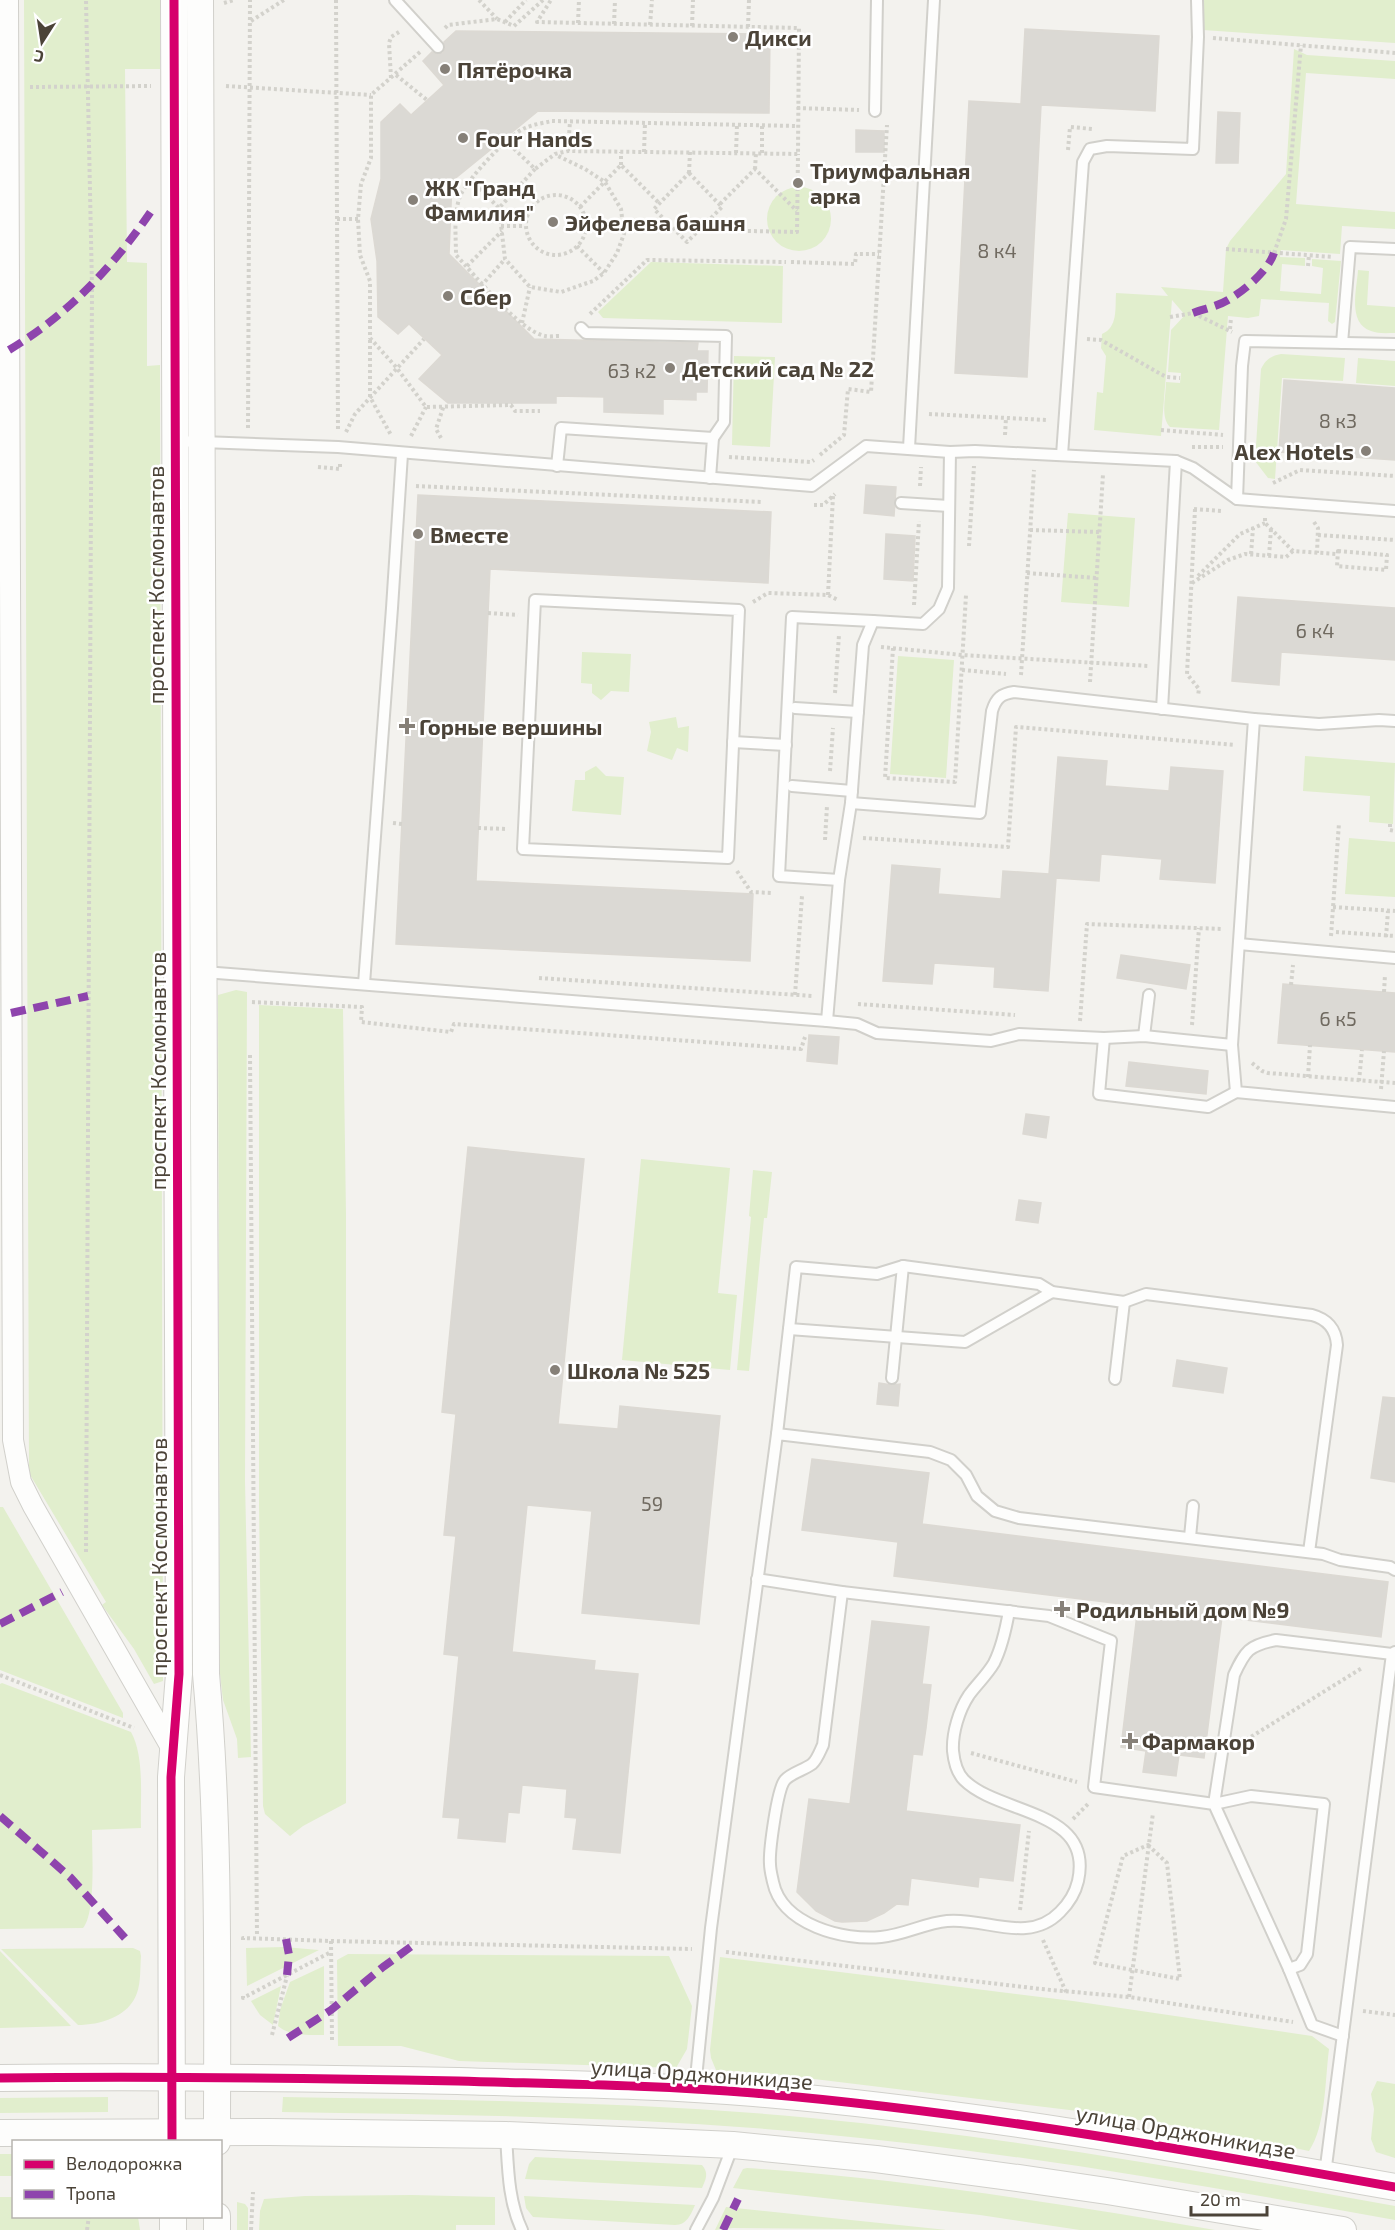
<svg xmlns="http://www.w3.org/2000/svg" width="1395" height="2230" viewBox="0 0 1395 2230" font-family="'Exo 2',sans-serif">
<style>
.green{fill:#e1eecd}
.building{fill:#dbd9d4;stroke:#dcd9d3;stroke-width:1.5}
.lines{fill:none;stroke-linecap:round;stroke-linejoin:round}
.service-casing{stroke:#d1d0cb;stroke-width:14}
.minor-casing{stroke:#d1d0cb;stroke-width:22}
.tertiary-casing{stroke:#d1d0cb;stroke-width:28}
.path{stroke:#d3d2cc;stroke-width:4;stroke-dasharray:3 3;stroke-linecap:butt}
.service{stroke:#fdfdfc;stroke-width:10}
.minor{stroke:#fdfdfc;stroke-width:20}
.tertiary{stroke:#fdfdfc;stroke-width:26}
.quiet{stroke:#8e44ad;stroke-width:8;stroke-dasharray:15 8;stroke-linecap:butt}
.cycleway-casing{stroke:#fff;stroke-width:13}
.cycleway{stroke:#d6006c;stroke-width:9}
.poi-dot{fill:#868078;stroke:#fff;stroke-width:2}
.labels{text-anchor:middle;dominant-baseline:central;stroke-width:5;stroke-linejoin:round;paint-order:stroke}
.number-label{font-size:20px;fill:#706a60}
.poi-label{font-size:22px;font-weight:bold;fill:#4b4338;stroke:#fff;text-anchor:start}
.street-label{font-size:22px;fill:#4b4338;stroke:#fff}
</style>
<rect width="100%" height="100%" fill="#f3f2ee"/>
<g class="green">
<path d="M24,0H160V69H125L127,262L147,263V366L160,365L163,1681L154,1684L134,1649L102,1605L106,1602L29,1473Z"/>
<path d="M1203,0H1395V43L1203,30Z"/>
<path d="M1294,49L1307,55L1395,61V79L1306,73L1296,204L1395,212V229L1342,226L1340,254L1281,250L1280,257L1305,258V266L1282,264L1280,291L1321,294L1323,268L1312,266V259L1341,261L1335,322L1332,324L1328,321L1329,303L1261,299L1259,316L1248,318L1228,316L1219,430L1170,427C1160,417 1166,396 1166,382L1180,383L1181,373L1168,372L1171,330L1185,315L1172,300L1161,436L1094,430L1097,392L1103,393L1106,356L1101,348L1102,334C1118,327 1115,309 1116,293L1168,296L1161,287L1223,292L1226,249L1230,241L1286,174Z"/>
<circle cx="799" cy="219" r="32"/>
<path d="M651,262L783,266L782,323L603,318L598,312Z"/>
<path d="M1358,270L1369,271L1367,305L1395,307V333C1388,333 1378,334 1371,331C1347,323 1357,288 1358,270Z"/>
<path d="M1281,354L1345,358L1343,381L1282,378L1275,479L1268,478L1255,461L1261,369C1266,359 1271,356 1281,354Z"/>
<path d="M734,356L775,357L770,447L732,445Z"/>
<path d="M1358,358L1395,361V386L1356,383Z"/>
<path d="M1068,513L1135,518L1129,607L1061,602Z"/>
<path d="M582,652L631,654L629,692L611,691L601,700L592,693V684L581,683Z"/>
<path d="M898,656L954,660L946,778L890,774Z"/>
<path d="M676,717L678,728L689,726L688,752L677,748L672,760L647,751L651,732L649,722Z"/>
<path d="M1305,756L1395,763L1393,824L1369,822L1370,796L1303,791Z"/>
<path d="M596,766L606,776L624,777L621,815L572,811L575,780H585V772Z"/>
<path d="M1349,838L1395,842V897L1345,894Z"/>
<path d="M236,990L247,992L245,1481L251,1757L238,1758L237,1739L223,1700L220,1674L218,995Z"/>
<path d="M259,1005L343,1009L346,1214V1803L303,1826L290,1836L265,1814L263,1806L259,1503Z"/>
<path d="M641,1159L730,1168L718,1293L737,1295L730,1370L622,1360Z"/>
<path d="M753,1170L772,1172L767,1218H764L749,1371L737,1370L751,1217L749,1216Z"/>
<path d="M0,1507H3L123,1713V1718L0,1670Z"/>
<path d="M2,1683L131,1732C145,1757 140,1799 141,1828L92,1830C92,1852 96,1913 83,1928L0,1929V1684Z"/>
<path d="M284,1947L319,1950L247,1986L246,1948Z"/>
<path d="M133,1948L140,1951L141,1956C140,1968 141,1982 137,1993C129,2017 99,2025 78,2025L1,1949Z"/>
<path d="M0,1951L71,2026L0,2028Z"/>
<path d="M348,1954L669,1956L692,2006L687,2049L676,2068L459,2061L401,2046H338L337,1960Z"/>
<path d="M720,1957L1073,2001L1312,2036L1329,2049C1325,2080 1326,2126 1309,2151L1215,2132L1094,2113L773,2074L716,2070L711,2058L710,2050Z"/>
<path d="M324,1966V2035C309,2035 289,2036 278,2026L280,2010L290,1982Z"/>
<path d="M281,1986L273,2025L260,2015L251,2001Z"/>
<path d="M1377,2081L1395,2084V2158L1376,2152L1371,2139L1374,2109L1371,2094Z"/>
<path d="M108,2097V2112L0,2113V2098Z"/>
<path d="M283,2097C459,2100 636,2101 811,2118C1008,2137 1200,2171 1395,2206V2220C1201,2185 1007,2151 811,2133C635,2116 459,2115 282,2112Z"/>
<rect x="0" y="2154" width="13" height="22"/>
<path d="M535,2157L702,2165C709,2173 706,2179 702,2188L525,2179L529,2164Z"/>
<path d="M747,2168C903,2179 1060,2203 1215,2230H1080L980,2215L733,2188L743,2169Z"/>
<path d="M412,2195L495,2197V2225H456V2230H259L260,2211L264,2199L305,2196Z"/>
<path d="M524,2196L695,2205C691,2214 687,2225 675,2225L533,2217L526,2208Z"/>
<path d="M0,2197H13L14,2216L138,2217L140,2230H0Z"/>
<path d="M237,2202L245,2204L248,2208V2230H237Z"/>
<path d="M726,2207L947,2230L733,2228L715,2230Z"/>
</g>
<g class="building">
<path d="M1025,29L1159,36L1155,111L1041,105L1027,377L955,373L969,101L1021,104Z"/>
<path d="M456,31L770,34L769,113L538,111L452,181L449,254L534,339L698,343L697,351H708L707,392H696V400L663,399V414L604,412V397L556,396V403H448L419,379L442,355L409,324L398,334L378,317L377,261L371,219L381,179V122L400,104L411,115L444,85L423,61L432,52L436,54L443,53L445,49L444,42Z"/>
<path d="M1218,112L1240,113L1238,163H1216Z"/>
<path d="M856,130L884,131V152H856Z"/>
<path d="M1284,380L1395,388V460L1279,452Z"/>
<path d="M866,485L896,487L894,516L864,513Z"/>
<path d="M418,495L771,512L768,583L490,569L476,881L753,894L750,961L396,944Z"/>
<path d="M886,534L915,536L913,581L884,579Z"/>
<path d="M1238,597L1395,608V660L1281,652L1279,685L1232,681Z"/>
<path d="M1058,757L1107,761L1105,786L1169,791L1171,767L1223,771L1215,883L1160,879L1162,859L1101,854L1099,881L1056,878L1048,991L994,987L995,967L934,963L932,984L883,981L892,865L940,869L938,894L1001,899L1003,871L1049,874Z"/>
<path d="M1121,955L1190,965L1186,989L1117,978Z"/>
<path d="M1283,984L1395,993V1052L1278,1043Z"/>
<path d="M809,1035L839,1037L837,1064L807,1061Z"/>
<path d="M1129,1062L1208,1071L1206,1094L1126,1086Z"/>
<path d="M1026,1114L1049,1117L1046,1138L1023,1134Z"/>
<path d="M468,1147L584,1159L558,1424L618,1429L620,1406L720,1416L699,1624L582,1613L592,1511L527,1505L512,1652L595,1661L594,1670L638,1674L620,1853L573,1849L577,1818L565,1817L567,1789L522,1785L519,1813L508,1812L505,1842L458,1838L460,1818L443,1817L459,1656L444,1654L456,1536L444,1535L456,1414L442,1412Z"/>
<path d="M1019,1200L1041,1203L1038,1223L1016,1220Z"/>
<path d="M1177,1360L1227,1368L1223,1393L1173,1386Z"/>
<path d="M879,1383L892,1385L900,1384L898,1406L877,1404Z"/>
<path d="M1383,1397L1395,1398V1482L1371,1478Z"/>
<path d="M812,1459L929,1473L922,1524L1388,1582L1381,1637L1222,1617L1204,1758L1179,1755L1176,1776L1143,1772L1146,1751L1121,1747L1138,1606L894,1576L898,1542L802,1530Z"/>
<path d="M872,1621L929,1627L922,1684L931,1685L926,1728L922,1755L913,1754L906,1811L1020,1825L1013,1881L979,1877L978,1887L911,1878L908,1905L897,1904L884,1913L867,1921L842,1922L835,1921L816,1911L797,1892L809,1799L850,1804Z"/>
</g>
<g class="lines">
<g class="service-casing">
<g id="service">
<path d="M395,0L438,47"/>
<path d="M875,111L877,0"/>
<path d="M581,328L586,333L726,336L724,422L713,438"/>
<path d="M1342,343L1350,247L1395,249"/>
<path d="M175,441L338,447L812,486L866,446L950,452L975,451L1176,461L1193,468L1237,499L1242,366L1245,341L1395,344"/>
<path d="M909,448L934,0"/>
<path d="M1062,455L1083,162L1090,149L1107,146L1193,149L1198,37L1197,0"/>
<path d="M557,466L561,428L713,438L710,478"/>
<path d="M1237,499L1395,511"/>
<path d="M901,503L949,506"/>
<path d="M535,600L739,610L728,858L523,849Z"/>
<path d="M795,708L858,712"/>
<path d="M1162,709L1176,461"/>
<path d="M1254,719L1319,724L1379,720L1395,721"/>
<path d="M733,742L786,745"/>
<path d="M792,786L852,791"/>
<path d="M839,880L779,876L792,617L873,621"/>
<path d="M1239,944L1395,958"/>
<path d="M204,972L827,1021L857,1024L877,1033L991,1041L1019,1034L1104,1038L1144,1036L1232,1045L1254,719L1014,692C1001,694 996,698 992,711L980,813L851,803"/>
<path d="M364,984L392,608L402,454"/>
<path d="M827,1021L839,880L851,803L863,645L873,621L923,624L939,609L948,588L950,452"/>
<path d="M1144,1036L1149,995"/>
<path d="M1104,1038L1099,1094L1208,1107L1236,1092"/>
<path d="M1232,1045L1236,1092L1395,1107"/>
<path d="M1124,1302L1146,1294L1312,1315C1327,1319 1336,1329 1337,1345L1309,1552"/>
<path d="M789,1329L965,1342L1052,1292"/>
<path d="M892,1378L903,1266"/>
<path d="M777,1434L796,1267L877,1274L903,1266L1039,1284L1052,1292L1124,1302L1115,1379"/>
<path d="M1190,1537L1193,1506"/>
<path d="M757,1579L842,1592L1049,1616L1111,1641L1094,1787L1214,1804L1289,1969L1312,2025L1343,2036"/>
<path d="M842,1592L823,1745C820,1751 817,1760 812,1764C804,1770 791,1773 785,1780C777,1789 769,1852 770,1864C770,1870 772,1877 773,1882C782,1925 844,1941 881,1937C904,1935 925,1923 947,1921C985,1917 1028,1945 1060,1912C1069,1903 1075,1894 1078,1881C1094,1809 999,1815 964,1780C957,1773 954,1761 953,1751C952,1733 959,1710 969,1695C977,1684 987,1675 994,1663C1002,1647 1006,1628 1009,1611"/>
<path d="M1289,1969L1300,1965L1307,1954L1324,1804L1251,1796L1214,1804L1234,1675C1245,1651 1249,1645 1276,1640L1392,1654"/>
<path d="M695,2088L711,1928L777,1434L930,1452L951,1460L966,1475L977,1496L995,1511L1019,1518L1323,1554L1340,1560L1390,1567L1395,1570"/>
<path d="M506,2135C508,2167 508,2201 522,2230"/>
<path d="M1325,2174L1392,1654L1395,1652"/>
<path d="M696,2230L713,2198L733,2145"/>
</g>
</g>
<g class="minor-casing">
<path id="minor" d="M8,0L13,1440L21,1482L33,1506L172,1749"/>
</g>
<g class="tertiary-casing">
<g id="tertiary">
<path d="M200,0L206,1674C220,1830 217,1986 217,2142"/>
<path d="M0,2078C153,2076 305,2078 458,2081C557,2084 655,2085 754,2093C969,2111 1182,2149 1395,2187"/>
<path d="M0,2133L269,2132L506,2135L733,2145L876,2159L1018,2178L1107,2191L1343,2230"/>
<path d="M172,2142L171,1777L179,1674L174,0"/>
<path d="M173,2216V2230"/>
<path d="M217,2230V2216"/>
</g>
</g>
<g class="path">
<path d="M336,0L338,431"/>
<path d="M479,0L497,19"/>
<path d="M224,3L234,0"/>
<path d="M251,21L284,0"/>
<path d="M505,22L526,0"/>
<path d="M578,23L579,0"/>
<path d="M614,24L615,0"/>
<path d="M650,25L652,0"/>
<path d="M692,26L693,0"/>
<path d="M748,27L749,0"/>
<path d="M445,28L448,25L497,19L514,26L543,0"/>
<path d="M1213,38L1395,53"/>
<path d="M420,52L371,95V158L361,184L358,219L360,255L370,281V338L396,367L426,407L511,405L515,411H540"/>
<path d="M396,75L427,100"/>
<path d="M391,78L389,43L391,37L399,32"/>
<path d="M226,86L371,95"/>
<path d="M30,87L151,86"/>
<path d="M797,108L859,110"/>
<path d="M499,142L506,141L535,169L555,154L568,151L798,154L799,28L537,22L551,0"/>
<path d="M1068,150L1070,127L1093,129"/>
<path d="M568,151L570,121"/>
<path d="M644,152L645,123"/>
<path d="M736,153L737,125"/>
<path d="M762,153V126"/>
<path d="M621,165V152"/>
<path d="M535,169L499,208L505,259L530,287L561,292L593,281L604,273L617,253L624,234L621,209L605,182L585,169L556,155"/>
<path d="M755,169L756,153"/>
<path d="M689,173L722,207L687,242L654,209Z"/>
<path d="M689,173L690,152"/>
<path d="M471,180L499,208"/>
<circle cx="556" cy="225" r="30"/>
<path d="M720,204L755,169L797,211"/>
<path d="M580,207L621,165L659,203"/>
<path d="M337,219H358"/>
<path d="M501,226H524"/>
<path d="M586,228L671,227"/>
<path d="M700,230L797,232L798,154"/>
<path d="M577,246L604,273"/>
<path d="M1226,249L1333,257"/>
<path d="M1274,253L1286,219L1301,45"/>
<path d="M791,262L855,264L856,254H879"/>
<path d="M467,266L502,231"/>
<path d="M1308,266L1309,255"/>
<path d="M481,286L505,259"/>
<path d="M590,314L647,260L786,262"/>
<path d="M1170,317L1193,313L1232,332"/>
<path d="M522,323L530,287"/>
<path d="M1230,329L1231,318"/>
<path d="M559,336C554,336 549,337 545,336C519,331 475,275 456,255C456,236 453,212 461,194C469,178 509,134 525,128C534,124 544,123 552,121L797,126"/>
<path d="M1087,339L1101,340L1166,377L1180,378"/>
<path d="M370,340V397L391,435"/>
<path d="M929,414L1047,420"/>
<path d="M248,428L250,0"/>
<path d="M1161,430L1223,435"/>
<path d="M346,432L355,414L424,339"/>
<path d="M1005,435L1006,418"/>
<path d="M411,436L426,407"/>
<path d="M441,438L436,429L444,405"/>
<path d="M1192,447H1223"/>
<path d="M820,455L844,435L848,389L871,392L887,125"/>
<path d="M729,457L811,462L814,460"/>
<path d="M318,467L340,469V463"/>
<path d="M1273,483L1300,470L1395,476"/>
<path d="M416,486L762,502"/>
<path d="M920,486L921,467"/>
<path d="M814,505H823L835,494"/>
<path d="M1194,509L1222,511"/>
<path d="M1195,509L1187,674L1199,689L1198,696"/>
<path d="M1265,518V523L1293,551L1337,554"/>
<path d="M1314,522L1318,528L1317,553"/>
<path d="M1030,530L1099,532"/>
<path d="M1318,535L1395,540"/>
<path d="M969,546L974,466"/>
<path d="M1338,551L1387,555L1386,570L1337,566Z"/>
<path d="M1251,554L1253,528"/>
<path d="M1269,556L1271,529"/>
<path d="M1027,573L1097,578"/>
<path d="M1198,576L1240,534L1265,523"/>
<path d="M1192,583L1228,560L1245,554L1286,557L1293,551"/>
<path d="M828,595L833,496"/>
<path d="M753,602L768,593L828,595L838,600"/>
<path d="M914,605L919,521"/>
<path d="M488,613L518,615"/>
<path d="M881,647L962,655L1149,666"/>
<path d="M893,648L885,778L955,782L966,595"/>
<path d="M962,670L1006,674"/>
<path d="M1021,675L1034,470"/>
<path d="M1090,682L1103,474"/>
<path d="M835,693L839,635"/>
<path d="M830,771L833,728"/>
<path d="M393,823L402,824"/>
<path d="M1390,824V830L1395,831"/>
<path d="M478,828L508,829"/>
<path d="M863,838L1008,847L1016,727L1235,745"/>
<path d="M825,840L827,806"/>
<path d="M737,871L751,892L772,893"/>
<path d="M1333,907L1395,911"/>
<path d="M1336,932L1395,936"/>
<path d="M1331,936L1339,823"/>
<path d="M1386,937L1388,911"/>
<path d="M539,978L813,996"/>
<path d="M1291,985L1293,965"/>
<path d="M1384,992L1385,975"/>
<path d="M795,995L802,896"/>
<path d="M252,1002L362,1007L361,1022L451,1032L454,1024L801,1049L805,1037"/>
<path d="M858,1004L1015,1015"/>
<path d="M1080,1021L1087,924L1223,929"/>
<path d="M1192,1025L1199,928"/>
<path d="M250,1055L257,1937"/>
<path d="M1252,1063L1262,1071L1268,1073L1395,1083"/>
<path d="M1308,1077L1310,1045"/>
<path d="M1359,1081L1362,1050"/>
<path d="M1381,1089L1384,1051"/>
<path d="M86,1552L92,287L86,0"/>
<path d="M0,1675L134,1728"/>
<path d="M1241,1743L1362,1668"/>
<path d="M971,1753L1077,1782"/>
<path d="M1073,1819L1089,1803"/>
<path d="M1148,1845L1167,1863L1180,1979L1095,1963L1123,1856Z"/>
<path d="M1020,1910L1029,1831"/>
<path d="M243,1940V1938L331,1941L692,1949"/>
<path d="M1043,1940L1066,1992"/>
<path d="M331,1941L332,2040"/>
<path d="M726,1952L1041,1989L1129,1997L1293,2022"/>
<path d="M243,1996V1998L331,1952"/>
<path d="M1129,1997L1153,1813"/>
<path d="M1363,2011L1395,2015"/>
<path d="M272,2035L287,1976"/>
<path d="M87,2230L89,2216"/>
<path d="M251,2230L253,2192"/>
</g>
<use href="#service" class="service"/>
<use href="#minor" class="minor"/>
<use href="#tertiary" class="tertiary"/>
<g class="quiet">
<path d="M1193,313C1204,309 1218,306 1228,300C1245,290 1268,271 1274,253"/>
<path d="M9,350C69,314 115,265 154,207"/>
<path d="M11,1013L88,996"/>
<path d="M0,1624L62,1592"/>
<path d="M0,1816L70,1877L125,1938"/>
<path d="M286,1939L289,1955L287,1975"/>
<path d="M288,2038L331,2010L383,1967L416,1943"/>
<path d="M723,2230L738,2199"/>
</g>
<g class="cycleway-casing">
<g id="cycleway">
<path d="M0,2078C153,2076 305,2078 458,2081C557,2084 655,2085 754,2093C969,2111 1182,2149 1395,2187"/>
<path d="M172,2142L171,1777L179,1674L174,0"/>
</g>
</g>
<use href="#cycleway" class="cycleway"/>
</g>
<g class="poi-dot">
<circle cx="733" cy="37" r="6"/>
<circle cx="445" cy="69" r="6"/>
<circle cx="463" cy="138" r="6"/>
<circle cx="798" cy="183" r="6"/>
<circle cx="413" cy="200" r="6"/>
<circle cx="553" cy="222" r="6"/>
<circle cx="448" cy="296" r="6"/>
<circle cx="670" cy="368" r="6"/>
<circle cx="1366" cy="451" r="6"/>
<circle cx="418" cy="534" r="6"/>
<path d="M404 717h6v6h6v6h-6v6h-6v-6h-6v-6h6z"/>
<circle cx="555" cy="1370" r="6"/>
<path d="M1059 1600h6v6h6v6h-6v6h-6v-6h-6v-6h6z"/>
<path d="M1127 1732h6v6h6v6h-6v6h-6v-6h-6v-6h6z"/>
</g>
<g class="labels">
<g class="number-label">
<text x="997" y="250">8 к4</text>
<text x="632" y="370">63 к2</text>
<text x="1338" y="420">8 к3</text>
<text x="1315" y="630">6 к4</text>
<text x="1338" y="1018">6 к5</text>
<text x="652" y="1503">59</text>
</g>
<g class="poi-label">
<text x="745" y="37">Дикси</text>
<text x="457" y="69">Пятёрочка</text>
<text x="475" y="138">Four Hands</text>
<text x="810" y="170">Триумфальная<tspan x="810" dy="25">арка</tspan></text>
<text x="425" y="187">ЖК "Гранд<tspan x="425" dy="25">Фамилия"</tspan></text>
<text x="565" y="222">Эйфелева башня</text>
<text x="460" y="296">Сбер</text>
<text x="682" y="368">Детский сад № 22</text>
<text x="1354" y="451" text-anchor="end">Alex Hotels</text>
<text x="430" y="534">Вместе</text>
<text x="419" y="726">Горные вершины</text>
<text x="567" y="1370">Школа № 525</text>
<text x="1076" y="1609">Родильный дом №9</text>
<text x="1142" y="1741">Фармакор</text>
</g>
<g class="street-label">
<text transform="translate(155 585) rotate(-90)">проспект Космонавтов</text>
<text transform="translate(157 1071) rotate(-90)">проспект Космонавтов</text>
<text transform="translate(158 1557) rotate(-90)">проспект Космонавтов</text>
<text transform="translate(702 2073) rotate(4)">улица Орджоникидзе</text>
<text transform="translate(1186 2131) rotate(10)">улица Орджоникидзе</text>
</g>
</g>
<rect x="12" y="2140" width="210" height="78" fill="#ffffff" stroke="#b7b4af" stroke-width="1.5"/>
<rect x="24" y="2160" width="30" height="9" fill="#d6006c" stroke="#b7b4af" stroke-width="1.5"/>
<text x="66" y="2170" font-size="18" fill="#4b4338">Велодорожка</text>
<rect x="24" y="2190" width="30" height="9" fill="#8e44ad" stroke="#b7b4af" stroke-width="1.5"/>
<text x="66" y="2200" font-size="18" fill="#4b4338">Тропа</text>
<g transform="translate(42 42) rotate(192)" stroke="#ffffff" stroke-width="4.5" paint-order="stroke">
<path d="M0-4.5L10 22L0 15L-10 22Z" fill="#4b4338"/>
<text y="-9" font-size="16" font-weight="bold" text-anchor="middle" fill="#4b4338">С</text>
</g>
<path d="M1191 2206v9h76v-9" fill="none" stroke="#4b4338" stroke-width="3"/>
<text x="1200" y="2206" font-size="18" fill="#4b4338" stroke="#ffffff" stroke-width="4.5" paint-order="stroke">20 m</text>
</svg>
